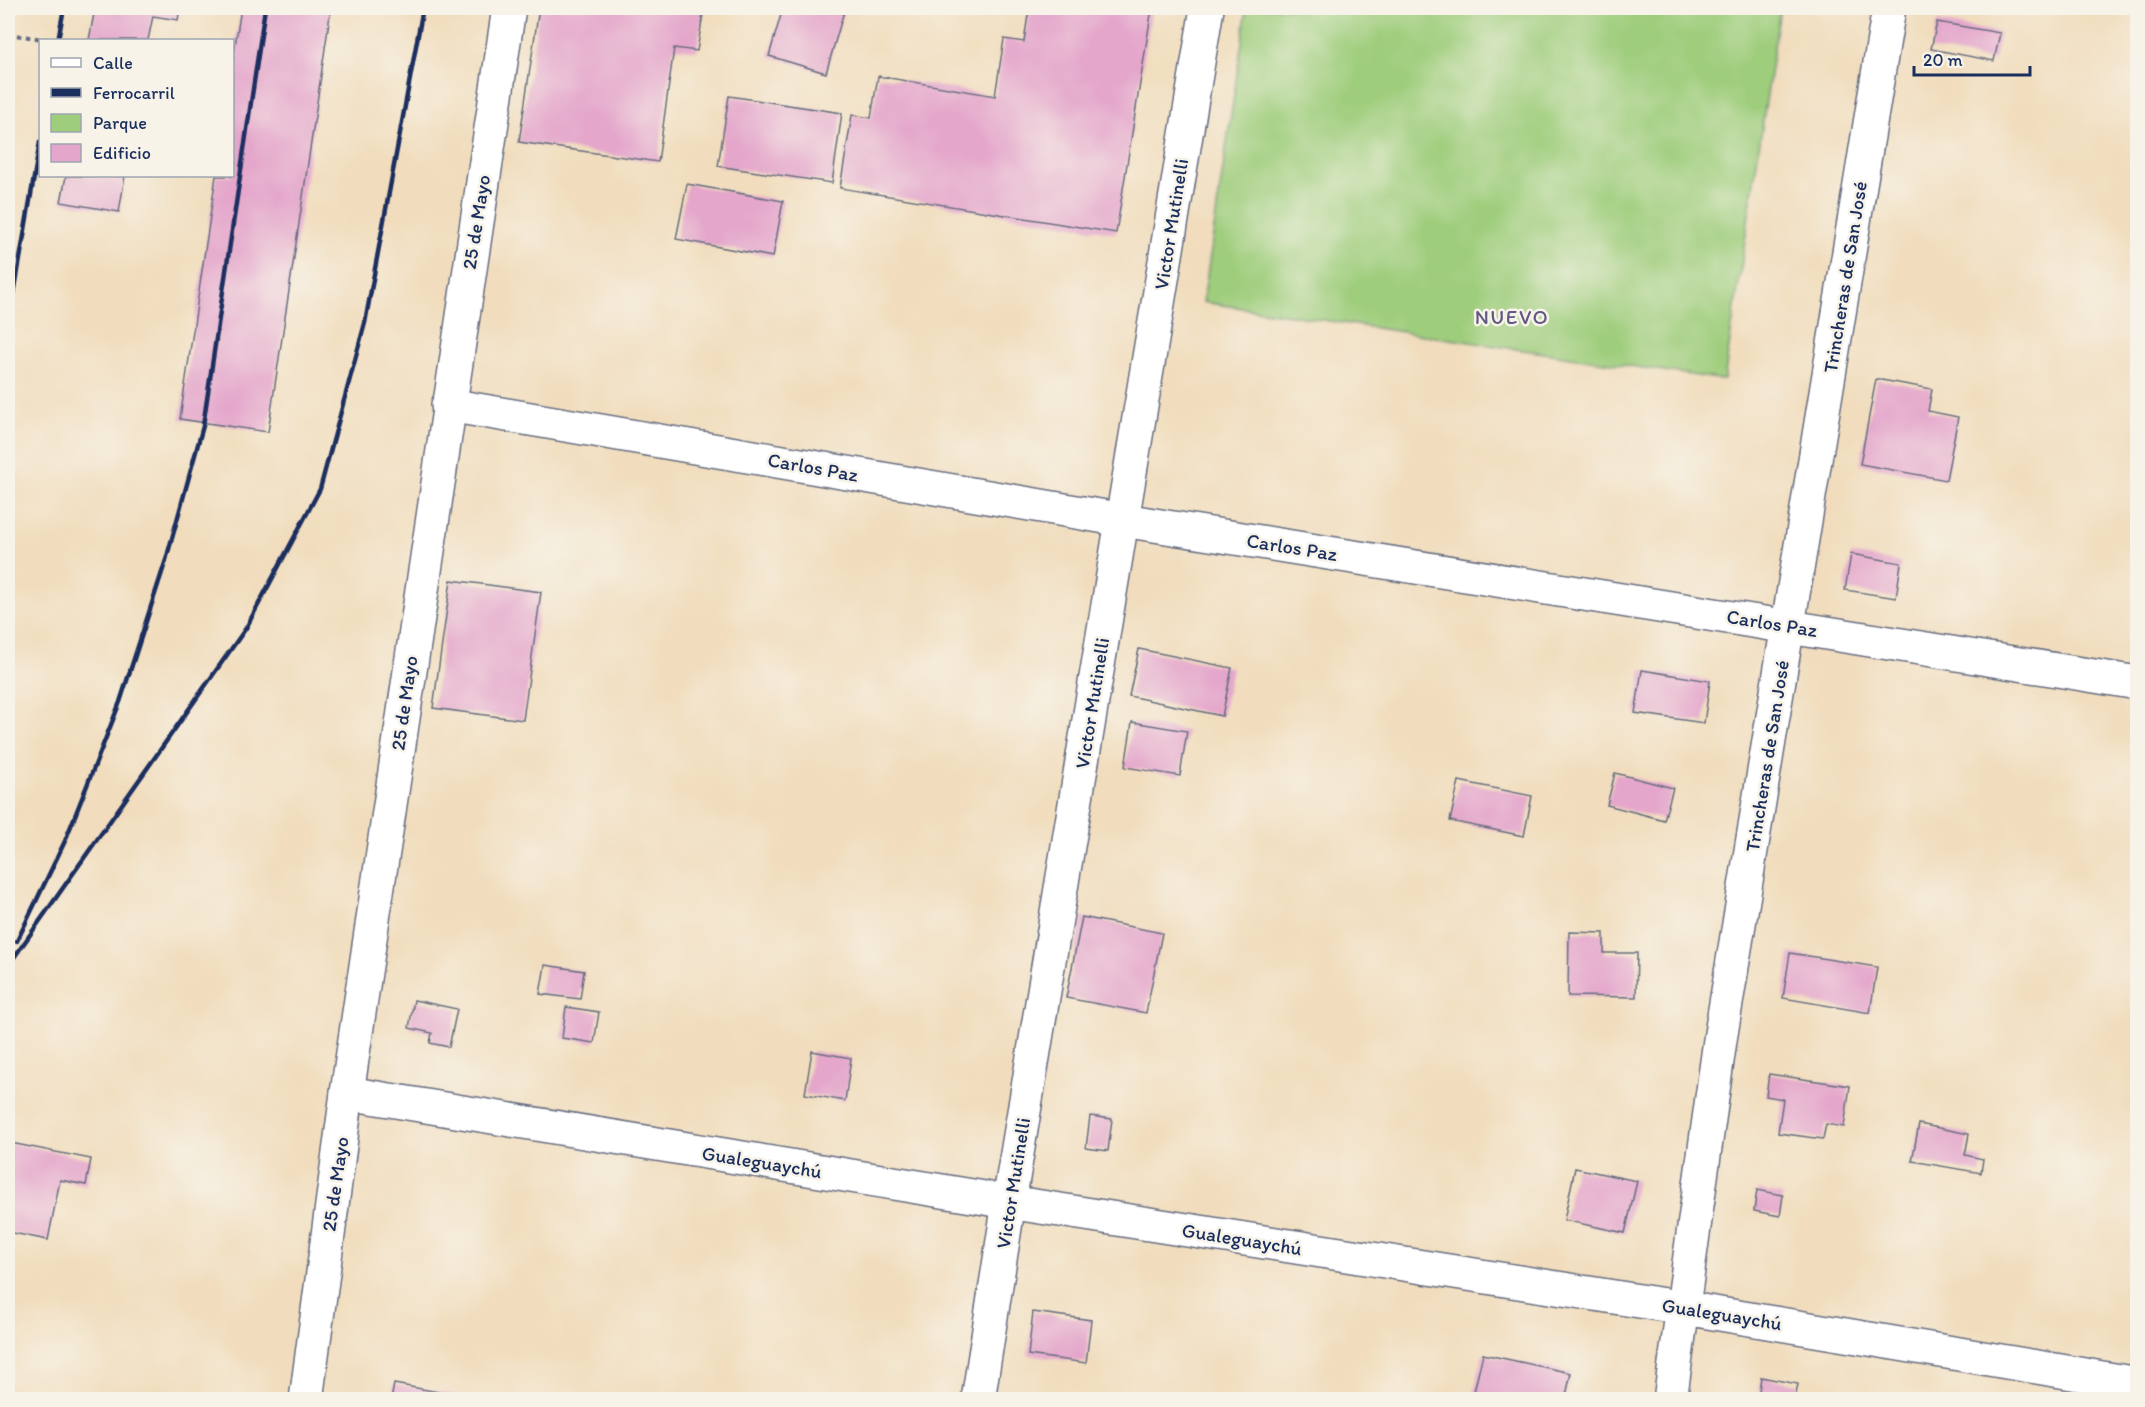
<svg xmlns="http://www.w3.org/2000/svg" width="2145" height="1407" viewBox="0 0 2145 1407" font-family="Itim,sans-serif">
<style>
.green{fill:#9ecd7b;stroke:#5c7e6c;stroke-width:1.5}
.building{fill:#e4a6cb}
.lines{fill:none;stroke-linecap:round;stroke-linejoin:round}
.minor-casing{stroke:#666c7f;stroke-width:36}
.path{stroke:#666c7f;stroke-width:4;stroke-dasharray:4.5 4.5;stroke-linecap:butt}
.minor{stroke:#fff;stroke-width:33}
.rail{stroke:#1b2f5e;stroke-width:4.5}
.labels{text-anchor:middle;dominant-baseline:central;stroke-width:5;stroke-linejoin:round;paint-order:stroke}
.street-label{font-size:20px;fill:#1b2f5e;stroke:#f7f3e8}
.neighbourhood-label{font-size:21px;letter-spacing:1.5px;fill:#615984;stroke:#f7f3e8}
</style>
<rect width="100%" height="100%" fill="#f7f3e8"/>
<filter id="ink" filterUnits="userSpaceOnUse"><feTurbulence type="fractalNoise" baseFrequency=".0167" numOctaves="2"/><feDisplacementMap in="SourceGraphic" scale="12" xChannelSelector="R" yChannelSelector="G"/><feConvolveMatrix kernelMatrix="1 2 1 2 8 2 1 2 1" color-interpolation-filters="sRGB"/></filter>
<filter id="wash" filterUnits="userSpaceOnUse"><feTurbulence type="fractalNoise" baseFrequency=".008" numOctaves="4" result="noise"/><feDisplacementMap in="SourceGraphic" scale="24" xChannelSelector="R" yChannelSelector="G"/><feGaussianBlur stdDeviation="1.35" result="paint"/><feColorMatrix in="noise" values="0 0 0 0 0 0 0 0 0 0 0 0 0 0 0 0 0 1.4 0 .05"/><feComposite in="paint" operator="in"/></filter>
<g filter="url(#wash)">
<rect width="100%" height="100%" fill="#f1ddbd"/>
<path class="green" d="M1247,8H1780L1724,380L1203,302Z"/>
<g id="blocks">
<g class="building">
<path d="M95,8H180L178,20L153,16L148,40H89Z"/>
<path d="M241,8H331L268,432L180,419L216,176H232V65Z"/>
<path d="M539,8H704L697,51L674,48L658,162L519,142Z"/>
<path d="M783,8H845L826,73L769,56Z"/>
<path d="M1029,8H1152L1116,233L840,188L852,115L871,118L878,76L995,96L1004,39L1024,42Z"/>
<path d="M1937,22L2000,33L1994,61L1931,49Z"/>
<path d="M729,96L842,113L832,183L718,166Z"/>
<path d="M66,176H125L119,212L61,202Z"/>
<path d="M687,184L783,201L773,257L676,239Z"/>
<path d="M1876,379L1932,389L1928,411L1958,417L1946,480L1860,464Z"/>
<path d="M1851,554L1901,563L1896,598L1845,590Z"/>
<path d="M451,580L541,592L523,720L433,708Z"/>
<path d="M1139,649L1232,668L1222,716L1129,696Z"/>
<path d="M1642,670L1710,681L1704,723L1635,713Z"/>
<path d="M1132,722L1187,731L1180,776L1125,767Z"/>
<path d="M1615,773L1673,788L1664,820L1607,805Z"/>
<path d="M1459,781L1532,796L1524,836L1450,821Z"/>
<path d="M1082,917L1162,933L1146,1013L1066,998Z"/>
<path d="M1569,932L1604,933V953H1637L1636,997L1568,996Z"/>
<path d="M1790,953L1877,967L1870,1013L1783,998Z"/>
<path d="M545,965L584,971L580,999L540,994Z"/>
<path d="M414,1000L457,1009L449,1047L430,1043L432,1033L409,1028Z"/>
<path d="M566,1007L599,1012L594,1043L562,1038Z"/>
<path d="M812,1051L851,1058L845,1101L805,1094Z"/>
<path d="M1769,1074L1850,1086L1844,1127L1826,1124L1823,1139L1778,1133L1783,1099L1766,1096Z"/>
<path d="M1090,1116L1112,1119L1108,1151L1086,1148Z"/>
<path d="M1919,1124L1969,1134L1965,1155L1983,1159L1981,1173L1912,1161Z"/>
<path d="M11,1143L91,1159L86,1185L60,1180L48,1240L8,1232V1164Z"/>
<path d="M1575,1168L1637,1181L1625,1233L1564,1220Z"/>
<path d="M1757,1190L1783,1195L1780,1216L1754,1211Z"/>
<path d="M1033,1312L1091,1320L1086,1363L1028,1355Z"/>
<path d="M1483,1354L1571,1373L1565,1400H1472Z"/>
<path d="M1761,1377L1798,1384L1795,1399L1759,1391Z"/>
<path d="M394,1384L472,1398L471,1400H391Z"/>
</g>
</g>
</g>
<g filter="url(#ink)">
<use href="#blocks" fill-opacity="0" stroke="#666c7f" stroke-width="1.5"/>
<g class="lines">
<g class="minor-casing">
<g id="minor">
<path d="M448,405L1123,520L2138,683"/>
<path d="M347,1093L1009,1202L1684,1308L2138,1384"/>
<path d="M306,1400L347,1093L509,8"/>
<path d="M978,1400L1009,1202L1207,8"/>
<path d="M1670,1400L1720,1040L1889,8"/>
</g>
</g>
<path class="path" d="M8,34L50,40"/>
<use href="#minor" class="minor"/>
<g class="rail">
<path d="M8,32L12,8"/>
<path d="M58,40L64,8"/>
<path d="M8,329L40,142"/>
<path d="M17,941L65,841L120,702L166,560L203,426L265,8"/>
<path d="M8,966L246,628L320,489L365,323L423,8"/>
</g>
</g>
</g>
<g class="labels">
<g class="street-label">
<text transform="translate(476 222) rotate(-81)">25 de Mayo</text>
<text transform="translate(1171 224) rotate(-81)">Victor Mutinelli</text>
<text transform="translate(1845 277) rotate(-81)">Trincheras de San José</text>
<text transform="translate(813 467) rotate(10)">Carlos Paz</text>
<text transform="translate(1292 547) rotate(9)">Carlos Paz</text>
<text transform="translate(1772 623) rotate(9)">Carlos Paz</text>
<text transform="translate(404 703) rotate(-82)">25 de Mayo</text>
<text transform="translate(1092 703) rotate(-81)">Victor Mutinelli</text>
<text transform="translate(1767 756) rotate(-81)">Trincheras de San José</text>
<text transform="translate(762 1162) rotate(9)">Gualeguaychú</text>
<text transform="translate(1013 1183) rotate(-81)">Victor Mutinelli</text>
<text transform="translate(335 1184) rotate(-82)">25 de Mayo</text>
<text transform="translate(1242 1239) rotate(9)">Gualeguaychú</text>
<text transform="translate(1722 1314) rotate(9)">Gualeguaychú</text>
</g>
<g class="neighbourhood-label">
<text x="1512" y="316">NUEVO</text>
</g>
</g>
<rect width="2145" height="1407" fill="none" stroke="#f7f3e8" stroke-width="30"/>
<rect x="39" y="39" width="195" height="138" fill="#f7f3e8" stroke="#9fa5b1" stroke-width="1.5"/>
<rect x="51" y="58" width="30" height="9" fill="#ffffff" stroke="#9fa5b1" stroke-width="1.5"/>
<text x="93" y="69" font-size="18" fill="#1b2f5e">Calle</text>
<rect x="51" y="88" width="30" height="9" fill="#1b2f5e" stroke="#9fa5b1" stroke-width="1.5"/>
<text x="93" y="99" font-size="18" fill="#1b2f5e">Ferrocarril</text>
<rect x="51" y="114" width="30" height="18" fill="#9ecd7b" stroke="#9fa5b1" stroke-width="1.5"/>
<text x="93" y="129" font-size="18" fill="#1b2f5e">Parque</text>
<rect x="51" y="144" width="30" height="18" fill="#e4a6cb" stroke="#9fa5b1" stroke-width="1.5"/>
<text x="93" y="159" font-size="18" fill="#1b2f5e">Edificio</text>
<path d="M1914 66v9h116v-9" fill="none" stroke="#1b2f5e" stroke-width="3"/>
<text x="1923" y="66" font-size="18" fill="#1b2f5e" stroke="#f7f3e8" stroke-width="4.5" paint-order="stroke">20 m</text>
</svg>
